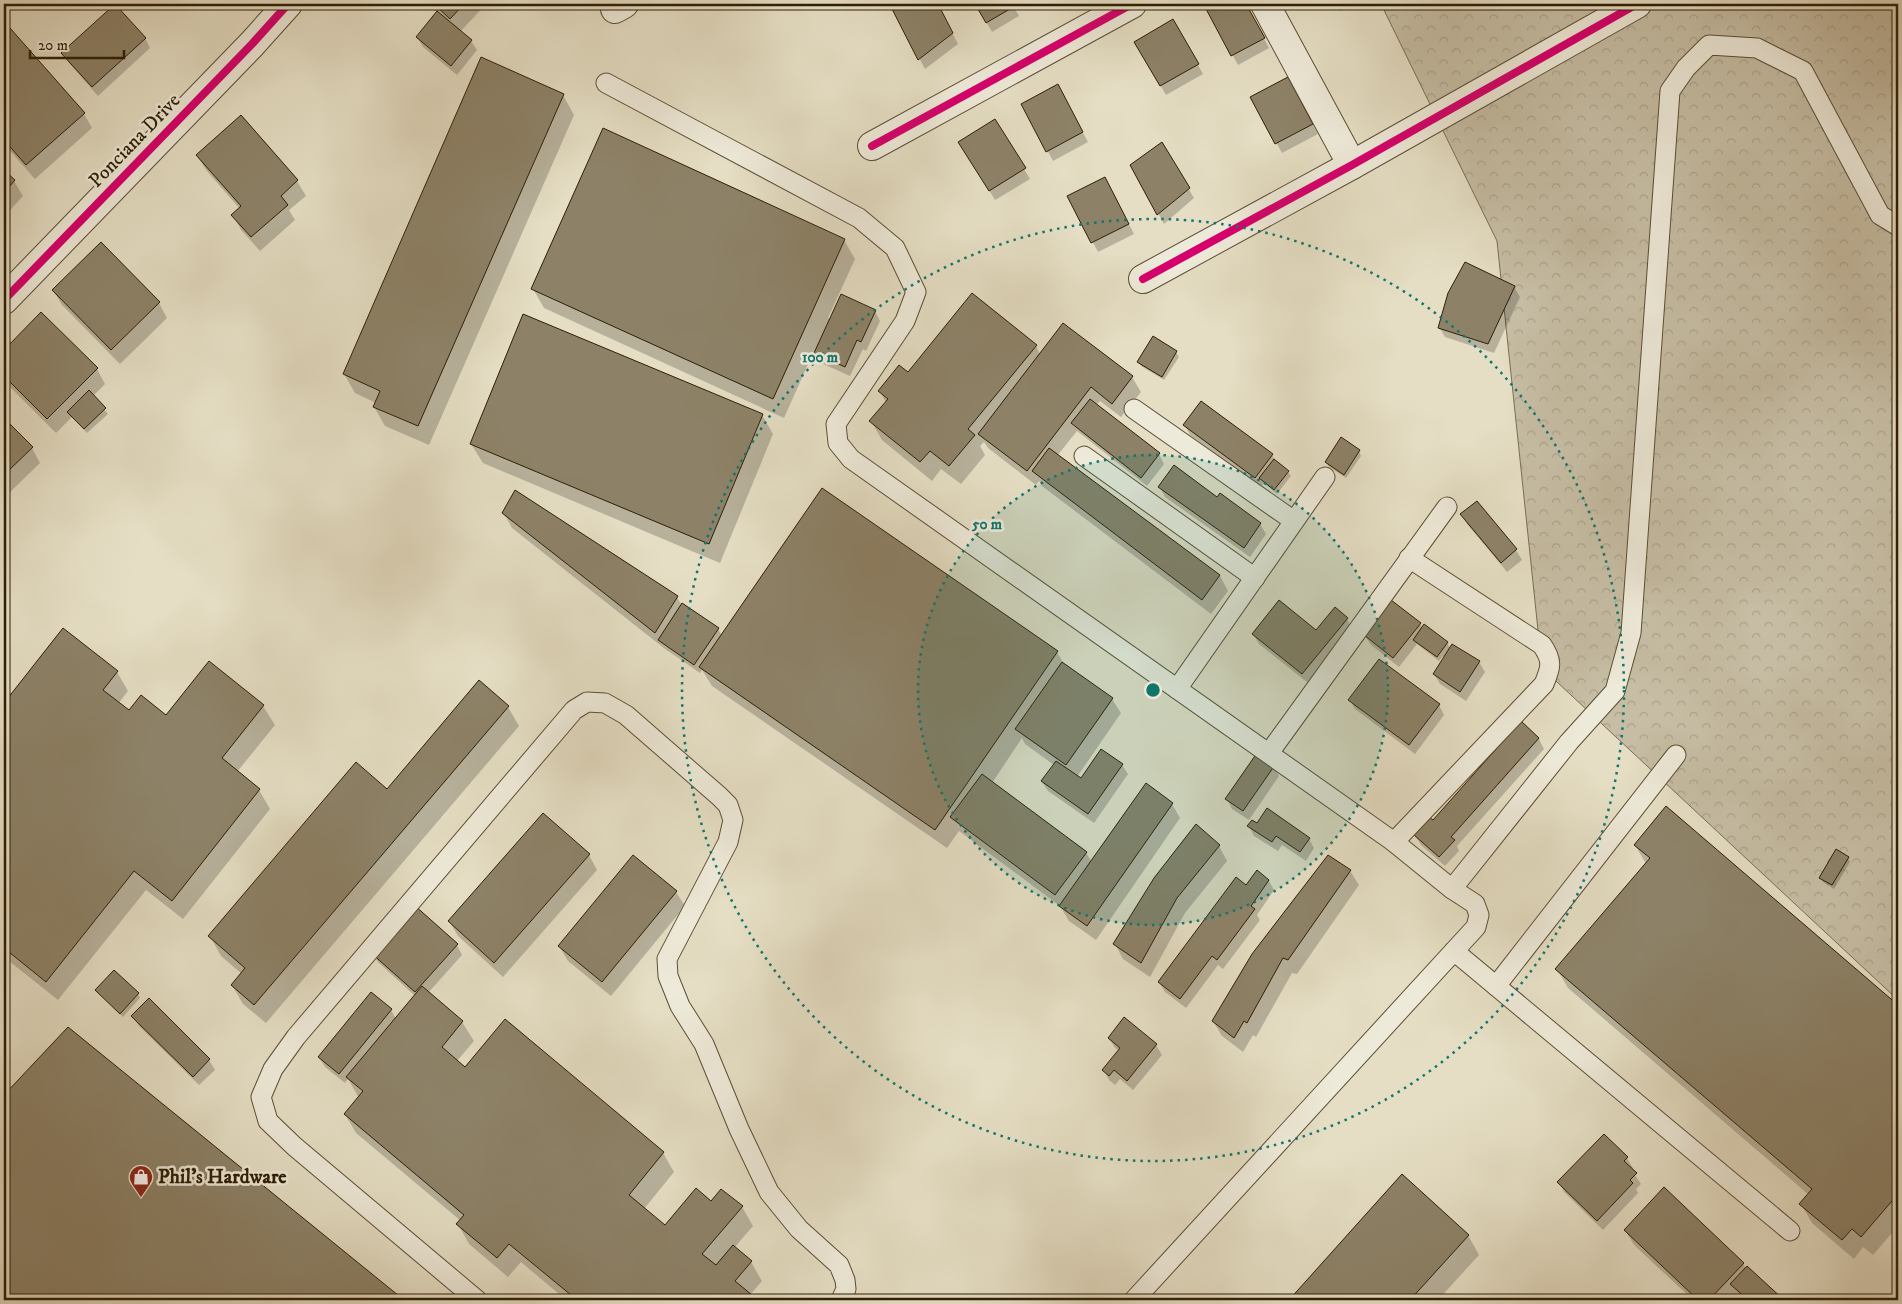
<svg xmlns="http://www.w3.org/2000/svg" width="1902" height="1304" viewBox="0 0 1902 1304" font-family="'IM FELL DW Pica',serif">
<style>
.forest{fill:url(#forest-crowns);stroke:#7a6e54}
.shadow{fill:#0003}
.building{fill:#8d8268;stroke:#2e1e05}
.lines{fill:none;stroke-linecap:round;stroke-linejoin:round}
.service-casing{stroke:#5c4e35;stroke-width:21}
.minor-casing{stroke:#5c4e35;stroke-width:30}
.service{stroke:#eeead9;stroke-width:19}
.minor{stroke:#eeead9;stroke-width:28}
.cycleway-casing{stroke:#eeead9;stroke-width:11}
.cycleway{stroke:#d6006c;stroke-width:8}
.ring{fill:none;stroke:#0f766e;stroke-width:2.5;stroke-dasharray:2.5 5}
.labels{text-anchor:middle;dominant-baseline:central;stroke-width:5;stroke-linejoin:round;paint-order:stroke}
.street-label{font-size:20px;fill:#2e1e05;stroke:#eeead9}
.poi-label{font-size:20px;font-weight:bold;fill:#2e1e05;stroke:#eeead9;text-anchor:start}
.centre{fill:#0f766e;stroke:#eeead9;stroke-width:2.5}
.ring-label{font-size:15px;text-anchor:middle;font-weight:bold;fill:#0f766e;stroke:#eeead9;stroke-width:5;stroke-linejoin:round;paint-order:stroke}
</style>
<defs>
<pattern id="forest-crowns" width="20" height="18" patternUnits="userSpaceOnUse" patternTransform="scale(1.25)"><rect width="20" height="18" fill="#c6bda4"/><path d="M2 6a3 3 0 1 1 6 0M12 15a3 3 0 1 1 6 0" fill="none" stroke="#aaa28c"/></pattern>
</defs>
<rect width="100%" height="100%" fill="#e5dec4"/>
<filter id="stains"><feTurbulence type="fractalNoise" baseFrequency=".004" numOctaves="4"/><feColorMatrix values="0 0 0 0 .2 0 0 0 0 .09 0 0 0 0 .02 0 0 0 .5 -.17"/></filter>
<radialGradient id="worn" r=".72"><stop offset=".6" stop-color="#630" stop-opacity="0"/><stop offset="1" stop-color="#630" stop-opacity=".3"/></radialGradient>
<path class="forest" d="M1381,4H1898V1000L1542,668L1497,241Z"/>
<g class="shadow">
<path d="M428,4H486L460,32L471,41L477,50L457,75L423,47L417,37L437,12Z"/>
<path d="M897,4H937L958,44L925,69L892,6Z"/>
<path d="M976,4H1012L1019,16L992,32Z"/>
<path d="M1218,4H1245L1269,48L1238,65L1208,10Z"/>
<path d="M1336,4H1353L1340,11Z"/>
<path d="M1173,21L1203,74L1166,95L1136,43Z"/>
<path d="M10,30L84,114L92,128L35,179L4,144V87L5,85L4,84V35Z"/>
<path d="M145,38L150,48L98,96L69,63L63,54Z"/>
<path d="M1293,88L1318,134L1282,153L1252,98Z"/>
<path d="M563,95L574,115L429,445L385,426L374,407L376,403L355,393L344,374Z"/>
<path d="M1063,96L1088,142L1053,161L1023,104Z"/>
<path d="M241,117L297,181L306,196L289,210L295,220L260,251L241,230L233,215L240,209L206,170L197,155Z"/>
<path d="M995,121L1030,179L995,200L966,152Z"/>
<path d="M1162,144L1194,198L1164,224L1132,165Z"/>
<path d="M4,171L14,181L23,196L4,217Z"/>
<path d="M1110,188L1134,234L1098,252L1069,197Z"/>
<path d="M844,240L855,259L828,318L831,319L875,311L880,321L866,351L863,349L850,376L821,363L814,351L784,418L544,308L533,289Z"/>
<path d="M1514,287L1520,297L1494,353L1445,337L1439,327Z"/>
<path d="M53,290L159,303L167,318L120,364L62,305Z"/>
<path d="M41,314L97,369L105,384L93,396L108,414L87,433L72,417L56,433L4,381V352Z"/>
<path d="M1063,324L1132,377L1141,392L1121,417L1100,401L1096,405L1159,454L1164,464L1147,486L1077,431L1057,456L1220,576L1228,591L1211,614L1042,486L1039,481L1036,485L988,448L984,442L980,446L985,455L961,484L941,469L932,481L882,440L871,421L886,403L880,391L908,374L1036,346L1040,354Z"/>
<path d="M1176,352L1179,357L1164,380L1141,366L1139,362Z"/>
<path d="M762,415L773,434L720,563L483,463L471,444Z"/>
<path d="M4,419L32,448L40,463L4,498Z"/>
<path d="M1185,425L1272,455L1276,462L1288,472L1291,476L1277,494L1264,483L1261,487L1190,435Z"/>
<path d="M1359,451L1361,456L1346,478L1329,467L1326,462Z"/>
<path d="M1160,487L1218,499L1260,524L1266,534L1250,557L1165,497Z"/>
<path d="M1477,503L1516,550L1522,560L1507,572L1467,524L1462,515Z"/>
<path d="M504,513L677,597L682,606L718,629L722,636L1057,652L1065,666L1112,699L1121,713L1077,777L1081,780L1122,765L1128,774L1094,823L1048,791L1042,782L1054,765L1025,744L1022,738L992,783L1086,853L1092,862L1172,804L1180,818L1096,940L1069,921L1060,906L959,831L947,848L712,686L702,670L700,673L665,649L512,528Z"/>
<path d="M1347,619L1352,629L1308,683L1259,644L1253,634L1316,632Z"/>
<path d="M1420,624L1423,629L1425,626L1447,643L1450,648L1479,662L1485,672L1466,701L1440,684L1434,674L1445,657L1443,656L1439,661L1417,644L1399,667L1371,645L1365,636Z"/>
<path d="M64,630L117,672L128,691L118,704L129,712L166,717L263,706L275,725L237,772L259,790L270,809L183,919L146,890L58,1000L4,957V705Z"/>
<path d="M1350,700L1439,705L1444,715L1415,754L1355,709Z"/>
<path d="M508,707L519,726L266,1023L243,1004L232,985L242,974L221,956L210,936L387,790Z"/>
<path d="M1521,723L1539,739L1544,749L1457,846L1459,851L1445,866L1421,845L1415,835L1433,821Z"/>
<path d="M1274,766L1279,776L1249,820L1232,809L1227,799Z"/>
<path d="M1666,808L1898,1006V1226L1873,1255L1863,1247L1854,1259L1812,1223L1801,1204L1809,1195L1568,988L1557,969L1646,864L1635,845Z"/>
<path d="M1249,826L1309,839L1314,848L1306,861L1282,845L1278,851L1254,836Z"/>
<path d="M1219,846L1227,861L1185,913L1150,977L1123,959L1115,944Z"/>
<path d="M589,855L597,870L503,977L458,936L449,921Z"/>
<path d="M1848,858L1850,862L1834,889L1823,882L1821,878Z"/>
<path d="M1350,871L1359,885L1297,974L1292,973L1256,1037L1253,1035L1243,1052L1222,1036L1213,1021Z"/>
<path d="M1257,872L1269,881L1274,890L1257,915L1260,920L1223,969L1218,965L1186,1008L1165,992L1159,982L1246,887Z"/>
<path d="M676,892L685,906L611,996L568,961L559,946Z"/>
<path d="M457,945L462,955L428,993L462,1022L474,1041L457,1061L465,1068L663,1153L674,1172L644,1209L665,1226L711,1202L742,1207L753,1226L734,1248L751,1262L762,1281L750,1295L756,1300H566L521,1262L508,1277L469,1244L458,1224L461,1221L356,1133L345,1114L359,1098L348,1079L345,1083L325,1067L319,1057L371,993L391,1010L396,1019L415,996L378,962L372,953Z"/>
<path d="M96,990L138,994L140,998L123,1017Z"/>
<path d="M149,1000L209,1060L215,1070L199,1085L139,1026L133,1016Z"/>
<path d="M1124,1019L1156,1045L1162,1055L1133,1090L1120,1079L1115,1085L1109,1080L1104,1070L1119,1051L1115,1048L1109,1038Z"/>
<path d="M68,1029L402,1300H4V1097Z"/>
<path d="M1627,1158L1633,1168L1631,1169L1641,1184L1636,1189L1638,1193L1603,1230L1564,1192L1559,1182Z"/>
<path d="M1402,1176L1468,1235L1479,1255L1438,1300H1290Z"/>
<path d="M1625,1230L1743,1263L1746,1269L1782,1300H1744L1737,1294L1731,1300H1693L1634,1245Z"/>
</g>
<g class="building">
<path d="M115,4L146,38L92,87L61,53Z"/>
<path d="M434,4H464L450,19Z"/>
<path d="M894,4H938L953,33L918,60L890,5Z"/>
<path d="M975,4H1014L1015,6L986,23Z"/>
<path d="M1216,4H1246L1265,38L1231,56L1206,9Z"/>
<path d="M437,11L472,40L451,66L416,37Z"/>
<path d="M1173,19L1199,64L1160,86L1134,42Z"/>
<path d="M10,28L85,113L26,165L4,140V85L6,83L4,80V34Z"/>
<path d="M481,57L564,94L418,426L373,407L380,391L343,374Z"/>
<path d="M1288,77L1313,124L1275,144L1250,97Z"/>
<path d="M1058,84L1083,132L1046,152L1021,104Z"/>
<path d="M241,115L298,180L281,196L288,205L251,237L231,215L241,206L196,155Z"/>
<path d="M995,119L1026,168L989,191L958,142Z"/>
<path d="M603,128L845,239L773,399L531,289Z"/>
<path d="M1162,142L1190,188L1157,215L1130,165Z"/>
<path d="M4,170L15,180L4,193Z"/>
<path d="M1105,177L1129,224L1091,243L1067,196Z"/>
<path d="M101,242L160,302L111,350L52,290Z"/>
<path d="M1465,262L1515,286L1488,344L1438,328L1448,293Z"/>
<path d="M972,293L1037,345L968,429L975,435L949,466L930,451L920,462L869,421L888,399L878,391L899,365L908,372Z"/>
<path d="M841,294L876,310L861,342L857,340L845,367L814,353Z"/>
<path d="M41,312L98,368L47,419L4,376V350Z"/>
<path d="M523,314L763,414L709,544L470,444Z"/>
<path d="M1063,323L1133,376L1112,404L1091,387L1027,471L978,434Z"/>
<path d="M1153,336L1177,351L1162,377L1137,362Z"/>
<path d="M89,390L106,408L84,429L67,412Z"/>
<path d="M1090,399L1160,453L1141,478L1071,423Z"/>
<path d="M1201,401L1273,454L1255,478L1183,425Z"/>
<path d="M4,418L33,447L4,475Z"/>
<path d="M1341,437L1360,450L1344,475L1325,462Z"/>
<path d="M1049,448L1220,575L1202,600L1032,471Z"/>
<path d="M1274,459L1289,471L1274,490L1259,478Z"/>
<path d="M1174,465L1217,497L1220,493L1261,523L1244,548L1158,487Z"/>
<path d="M822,488L1058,651L935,830L699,667Z"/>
<path d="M515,490L678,596L655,633L502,513Z"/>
<path d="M1477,501L1517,549L1501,563L1460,514Z"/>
<path d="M1279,600L1316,630L1335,607L1348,618L1302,674L1252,634Z"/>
<path d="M1391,600L1421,623L1393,658L1364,635Z"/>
<path d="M682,603L719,628L694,665L658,640Z"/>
<path d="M1424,624L1448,642L1437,657L1413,640Z"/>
<path d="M63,628L118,671L103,690L129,710L141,695L166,715L209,661L264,705L222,758L260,789L172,901L134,871L46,982L4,948V703Z"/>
<path d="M1452,644L1480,661L1460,692L1433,674Z"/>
<path d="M1379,659L1440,704L1409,745L1348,700Z"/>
<path d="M1062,662L1113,698L1066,765L1015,729Z"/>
<path d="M479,680L509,706L254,1005L231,985L245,968L208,936L356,762L387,789Z"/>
<path d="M1521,721L1539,738L1451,837L1455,840L1439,857L1414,835L1429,817L1433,820Z"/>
<path d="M1101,749L1123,764L1088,814L1041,781L1056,761L1081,778Z"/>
<path d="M1257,753L1275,765L1243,811L1225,799Z"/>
<path d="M982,774L1087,852L1055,895L950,817Z"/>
<path d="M1146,783L1173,803L1087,926L1059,906Z"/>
<path d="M1666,806L1898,1005V1194L1861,1237L1852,1229L1842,1240L1799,1204L1812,1189L1555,969L1650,858L1634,845Z"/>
<path d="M1267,808L1310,838L1300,852L1276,836L1272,842L1247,826L1252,820L1257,823Z"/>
<path d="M543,813L590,854L494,963L448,921Z"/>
<path d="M1196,824L1220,845L1177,898L1141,963L1113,944L1154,878Z"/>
<path d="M1836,849L1849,857L1832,885L1819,878Z"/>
<path d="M633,855L677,891L602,982L558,946Z"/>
<path d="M1328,855L1351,870L1288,960L1283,958L1247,1023L1244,1021L1234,1038L1212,1021L1252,954Z"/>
<path d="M1257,870L1269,880L1251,906L1255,909L1217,960L1212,956L1180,999L1158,982L1236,877L1246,885Z"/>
<path d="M413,904L458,944L415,992L370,952Z"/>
<path d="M114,970L139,993L120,1014L95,990Z"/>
<path d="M422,986L463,1021L442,1047L465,1067L505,1019L664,1152L629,1195L665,1225L696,1188L711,1201L721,1189L743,1206L702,1254L716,1265L733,1245L752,1261L735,1281L758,1300H577L509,1244L497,1258L456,1224L464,1215L344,1114L363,1091L346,1077Z"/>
<path d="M371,992L392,1009L339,1074L318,1057Z"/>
<path d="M149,998L210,1059L193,1077L131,1016Z"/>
<path d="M1124,1017L1157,1044L1127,1081L1114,1070L1109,1076L1102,1070L1120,1048L1108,1038Z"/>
<path d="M68,1027L404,1300H4V1095Z"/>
<path d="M1604,1134L1628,1157L1624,1161L1637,1173L1630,1180L1633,1183L1597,1221L1557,1182Z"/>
<path d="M1402,1174L1469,1235L1410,1300H1289Z"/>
<path d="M1664,1187L1744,1263L1709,1300H1698L1624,1230Z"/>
<path d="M1747,1266L1784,1300H1748L1730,1284Z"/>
</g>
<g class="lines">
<g class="service-casing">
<g id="service">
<path d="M606,83L859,218L895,248L916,292L905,321L836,424L838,443L851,459L1394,842L1452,889L1475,904L1479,915L1476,927L1134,1300"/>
<path d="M1134,409L1294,521"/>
<path d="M1084,456L1255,578"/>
<path d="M1177,689L1325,477"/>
<path d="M1269,753L1447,507"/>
<path d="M1394,842L1544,684C1551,667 1553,661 1542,645L1409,558"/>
<path d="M1452,889L1569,742L1615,691L1631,633L1670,91L1686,68L1709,45L1757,48L1803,71L1880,215L1898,226"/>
<path d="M1454,951L1790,1231"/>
<path d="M1496,986L1676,755"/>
<path d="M477,1300L294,1146L268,1121L261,1097L273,1069L296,1037L574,710L587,702L605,703L626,715L719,796L728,805L733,820L728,842L667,959L668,976L680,1006L704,1044L739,1129L769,1192L799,1229L839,1265L845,1280L846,1289L841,1300"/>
</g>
</g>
<g class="minor-casing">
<g id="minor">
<path d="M1265,4L1352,165"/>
<path d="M615,9L624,4"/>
<path d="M872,146L1132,4"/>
<path d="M1143,279L1352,165L1637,4"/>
<path d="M4,300L252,44L288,4"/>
</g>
</g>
<use href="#service" class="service"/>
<use href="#minor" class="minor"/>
<g class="cycleway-casing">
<g id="cycleway">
<path d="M872,146L1132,4"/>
<path d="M1143,279L1352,165L1637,4"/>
<path d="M4,300L252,44L288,4"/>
</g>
</g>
<use href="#cycleway" class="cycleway"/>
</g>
<circle cx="1153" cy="690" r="235" fill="#0f766e" fill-opacity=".12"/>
<g class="ring">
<circle cx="1153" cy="690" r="235"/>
<circle cx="1153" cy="690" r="471"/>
</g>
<defs>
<g id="shop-pin" transform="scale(1.25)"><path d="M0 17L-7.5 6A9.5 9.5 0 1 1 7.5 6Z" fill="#8f2418" stroke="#eeead9"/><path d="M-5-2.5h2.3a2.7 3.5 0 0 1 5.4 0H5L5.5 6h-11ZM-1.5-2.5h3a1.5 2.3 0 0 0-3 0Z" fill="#fff"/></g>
</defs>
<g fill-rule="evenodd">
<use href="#shop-pin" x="141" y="1177"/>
</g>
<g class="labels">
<g class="street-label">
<text transform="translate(135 141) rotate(-46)">Ponciana Drive</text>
</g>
<g class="poi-label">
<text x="158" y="1177">Phil's Hardware</text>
</g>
</g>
<circle cx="1153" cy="690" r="8" class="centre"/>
<g class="ring-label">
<text x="820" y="362">100 m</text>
<text x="987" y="529">50 m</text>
</g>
<rect width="1902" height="1304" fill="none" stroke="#e5dec4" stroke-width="20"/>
<rect x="5" y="5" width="1892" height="1294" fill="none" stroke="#2e1e05" stroke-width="2.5"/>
<rect x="10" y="10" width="1882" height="1284" fill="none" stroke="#2e1e05"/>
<path d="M30 50v8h94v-8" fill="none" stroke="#2e1e05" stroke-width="2.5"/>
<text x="38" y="50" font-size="15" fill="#2e1e05" stroke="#eeead9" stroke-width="4" paint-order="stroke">20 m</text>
<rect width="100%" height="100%" filter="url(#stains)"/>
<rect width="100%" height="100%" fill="url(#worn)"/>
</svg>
